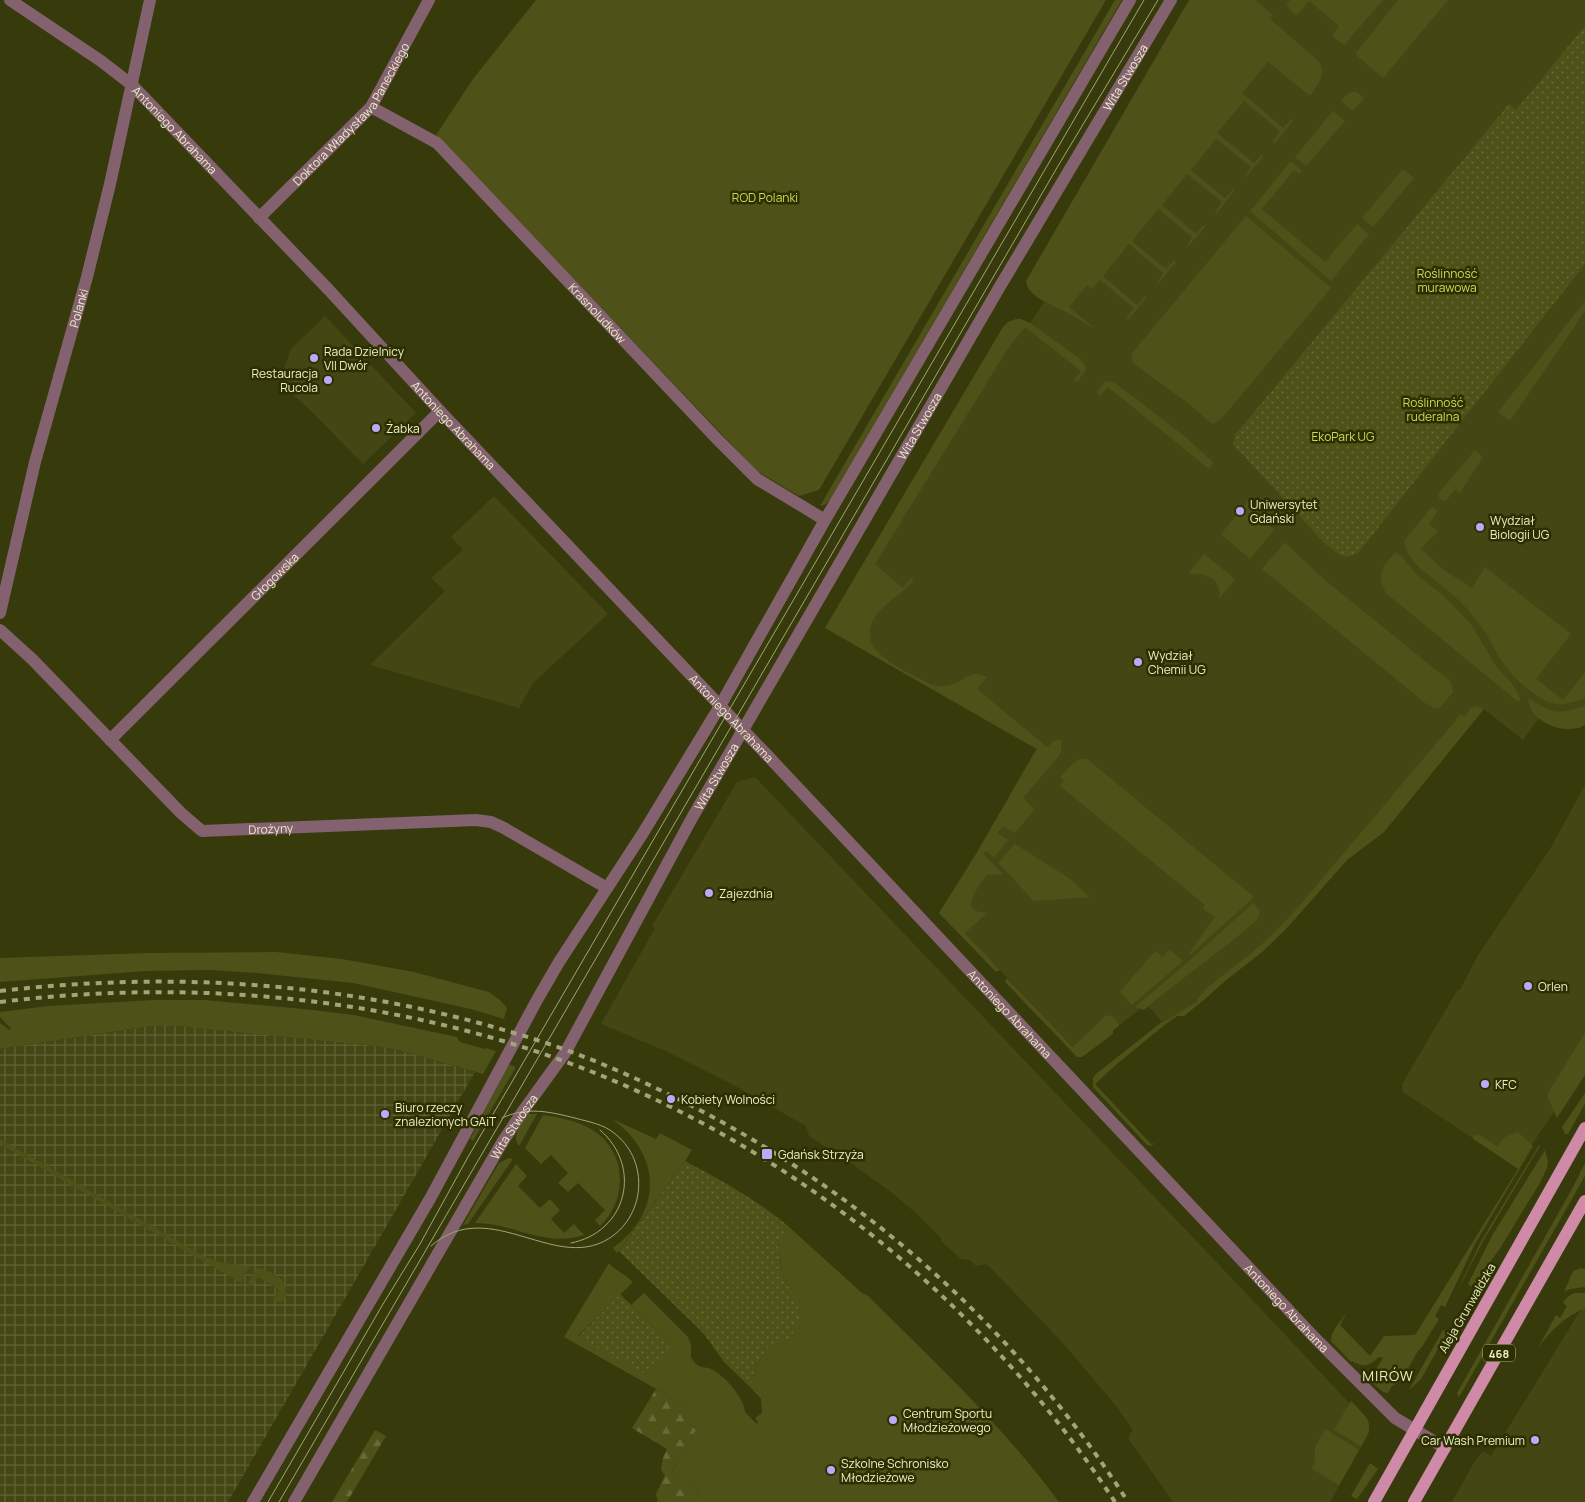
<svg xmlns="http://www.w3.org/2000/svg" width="1585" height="1502" viewBox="0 0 1585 1502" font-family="Manrope,sans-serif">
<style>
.built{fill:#444714}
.industrial{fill:url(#industrial-grid)}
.green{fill:#4e5118}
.forest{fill:url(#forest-firs)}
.park{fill:url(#park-dots)}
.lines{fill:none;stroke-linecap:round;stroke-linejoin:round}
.minor{stroke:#84616f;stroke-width:12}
.tertiary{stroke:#84616f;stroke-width:12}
.primary{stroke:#cf8aa7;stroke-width:12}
.tram{stroke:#a1a579;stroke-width:1}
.rail{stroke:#a1a579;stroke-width:4;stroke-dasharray:6 6;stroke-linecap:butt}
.poi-dot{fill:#b9abf7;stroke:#2d2f00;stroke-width:2}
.labels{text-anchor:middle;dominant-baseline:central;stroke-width:5;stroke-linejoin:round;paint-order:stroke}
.shield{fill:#2d2f00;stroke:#b2b68b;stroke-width:1}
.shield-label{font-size:11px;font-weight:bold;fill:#ebf0c6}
.street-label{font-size:12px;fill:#ebf0c6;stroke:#2d2f00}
.park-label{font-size:12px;fill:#d0d85b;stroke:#2d2f00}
.poi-label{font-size:12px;fill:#ebf0c6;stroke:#2d2f00;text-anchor:start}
.neighbourhood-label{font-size:14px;letter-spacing:1px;fill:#ebf0c6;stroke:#2d2f00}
</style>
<defs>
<pattern id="industrial-grid" width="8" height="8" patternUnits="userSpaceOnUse" patternTransform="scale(1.25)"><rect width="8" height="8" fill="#444714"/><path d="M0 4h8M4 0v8" fill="none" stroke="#5f6235"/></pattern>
<pattern id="forest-firs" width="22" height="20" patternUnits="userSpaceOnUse" patternTransform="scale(1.25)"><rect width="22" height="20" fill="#4e5118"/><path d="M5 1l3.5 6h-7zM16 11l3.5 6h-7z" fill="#686a38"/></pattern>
<pattern id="park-dots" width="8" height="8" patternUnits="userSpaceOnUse" patternTransform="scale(1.25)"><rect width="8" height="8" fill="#4e5118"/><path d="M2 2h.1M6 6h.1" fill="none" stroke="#686a38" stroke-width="1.8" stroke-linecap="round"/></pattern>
</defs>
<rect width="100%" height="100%" fill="#373a0b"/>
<g class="built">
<path d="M1212,0H1585V725L1580,728L1569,729L1557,728L1539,718L1523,740L1484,709L1384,832L1347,860L1287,928L1261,953L1225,981L1205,999L1184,1016H1177L1166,1024L1163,1021L1162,1022L1152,1010L1145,1005L1086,1051L1076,1050L942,909L976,854L1036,749L825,628L1003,327L1008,322L1016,319H1021L1030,323L1044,302L1041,285Z"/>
<path d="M325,316L416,413L363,464L310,410L279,382L291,349Z"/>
<path d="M494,496L608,614L533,683L519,708L370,665L445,591L431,578L463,550L451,537Z"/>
<path d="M755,777L1261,1309L1349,1403L1369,1428V1433L1330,1502H1240L1238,1501L1237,1502H1173L1128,1438L1133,1430L1116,1406L1063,1343L987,1264L976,1266L970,1260L961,1259L942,1242L940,1237L916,1213L887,1189L848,1161L809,1136L806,1126L739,1088L668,1052L601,1024L655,928L652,926L737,782Z"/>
<path d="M1585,785V1072L1556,1117L1554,1112L1535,1140L1518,1168L1403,1092L1402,1084L1455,994L1458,990H1460L1478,955L1550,849Z"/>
<path d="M1585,1303V1502H1452L1476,1459L1483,1451L1491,1456Z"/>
</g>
<path class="industrial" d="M166,1025L375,1046L403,1051L475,1072L228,1502H0V1049L144,1027Z"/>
<g class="green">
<path d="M536,0H1106L819,490L799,496L757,471L436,135L473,79Z"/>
<path d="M1115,0H1122L831,498C828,502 825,506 820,506Z"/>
<path d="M1189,0H1255L1273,15L1270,19L1319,61C1326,75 1318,85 1310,96L1268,62L1242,93L1283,128L1291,119L1293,121L1275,143L1273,142V141L1280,131L1244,101L1217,133L1254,163L1262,154L1264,156L1245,178H1244L1251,167L1216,139L1191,170L1225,198L1233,189L1234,191L1217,213L1215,212L1222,202L1187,174L1162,205L1196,234L1203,225L1205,227L1187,248H1186L1192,237L1158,209L1132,241L1166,269L1174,260L1176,262L1158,284H1156L1163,273L1129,244L1103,276L1137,305L1145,296L1147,297L1129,319H1127L1126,318L1134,308L1100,280L1092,289L1087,285L1069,307L1093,327H1091C1083,322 1075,317 1066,312C1054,306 1027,297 1026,281Z"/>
<path d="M1290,0H1383L1344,45L1332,36L1339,26L1309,1L1296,16L1286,5Z"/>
<path d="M1398,0H1448L1383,78L1355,54Z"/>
<path d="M1353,92H1357L1364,98L1353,111L1341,101L1348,93Z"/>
<path d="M1333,111L1345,121L1306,166L1295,157Z"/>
<path d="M1291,161L1302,171L1299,174L1294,170L1262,209L1325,262L1357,224L1369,234L1331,281L1250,211Z"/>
<path d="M1403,169L1414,178L1373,227L1362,218Z"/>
<path d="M1246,216L1331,288L1223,417L1218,421L1212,424L1189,404L1134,364C1131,360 1131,357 1133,352Z"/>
<path d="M1585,301V311L1510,421L1498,412Z"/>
<path d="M1016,319H1021L1030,323L1079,358L1085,365L1086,370L1078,381L1075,382L1074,380L1081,371L1025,327L1007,350L875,564L903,588L911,578L913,580V582C902,593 888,601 878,613C848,650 906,671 930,684C936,686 944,687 950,685C965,681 970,668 987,677L977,689L1047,747L1054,741L1061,740V751L1059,756L1023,798L1035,809L1015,833L1003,826L998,833L1008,840L994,858L987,851L983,854L1003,874L987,875C982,879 971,898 971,904C972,908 973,909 976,911L987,913L965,933L1000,970L996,972L939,913L976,854L1037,749L825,628L1003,327L1008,322Z"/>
<path d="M1110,381L1115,383L1183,435L1212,461L1213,463L1209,469L1108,387L1100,396L1097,392L1105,382Z"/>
<path d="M1475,450L1483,457L1460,493L1455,490L1445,502L1439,498V493Z"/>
<path d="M1248,501L1274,530L1250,559L1221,534Z"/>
<path d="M1433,507L1438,511L1429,524L1438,531L1421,549L1444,570L1472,588L1485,567L1571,634L1536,679L1563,700L1585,672V698C1572,703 1558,708 1544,700C1527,691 1513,677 1502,661C1493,649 1488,634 1478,622C1469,610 1458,599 1446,589C1430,575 1408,564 1404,541L1430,509Z"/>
<path d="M1285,542L1300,557L1331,585L1451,682L1453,692L1440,708H1434L1425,703L1262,569Z"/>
<path d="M1395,553L1400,555L1416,574L1443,595L1471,624L1496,666L1513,685L1520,698V701H1517L1386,593C1377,575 1381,566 1395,553Z"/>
<path d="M1204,554L1235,579L1219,599C1222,578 1206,572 1188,574Z"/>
<path d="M1528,698C1554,714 1555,715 1585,706V725C1568,734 1545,727 1533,713C1530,709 1529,702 1528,698Z"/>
<path d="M1477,706L1484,709L1384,832L1347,860L1287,928L1261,953L1225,981L1205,999L1184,1016H1177L1167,1023L1117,1064L1095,1084L1151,1144L1155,1143L1151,1146L1147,1145L1093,1087V1078L1096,1074L1163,1021L1164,1022L1198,1001L1197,999C1213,980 1237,966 1256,949C1274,934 1290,917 1305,899L1461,714L1464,717L1471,708Z"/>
<path d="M1080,759H1087L1092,763L1254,897L1190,955H1188L1215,917L1203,909L1205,905L1060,786L1064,781L1060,777L1073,763Z"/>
<path d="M1015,844L1069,878L1090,897L1034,901L998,863Z"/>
<path d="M1253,903L1260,911L1257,920L1232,941L1154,1001L1144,1010L1135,1007L1188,962Z"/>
<path d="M1169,949L1183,961L1132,1005L1120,992L1155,951L1163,957Z"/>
<path d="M276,952L342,959L414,972L489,992L500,1000L507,1008L504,1019L471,1009L353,983L257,973L209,970L146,971L0,982V958L148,953Z"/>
<path d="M1007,978L1073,1047L1106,1015C1114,1016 1116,1019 1119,1026L1113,1030V1034L1082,1057H1077L1005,982Z"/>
<path d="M153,1000H204L304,1009L354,1015L457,1037L460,1042L485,1049L486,1048L496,1051L483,1074L403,1051L375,1046L166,1025L144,1027L0,1049V1023L10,1030L11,1029L0,1017V1012L48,1006Z"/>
<path d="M1585,1033V1075L1557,1118L1548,1098V1093Z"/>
<path d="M509,1064L516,1067L473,1141L470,1139Z"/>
<path d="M1585,1093V1104L1568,1134H1565L1562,1127Z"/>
<path d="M528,1114H537L519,1146C511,1134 522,1124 528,1114Z"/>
<path d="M543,1115C559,1117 577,1121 591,1129C627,1150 629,1199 600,1226L595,1220L605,1210L578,1183L568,1192L558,1183L568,1173L551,1155L541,1164L525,1148Z"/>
<path d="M612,1119L656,1139L660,1133L692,1150L685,1161L617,1253L613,1248C663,1213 662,1154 612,1119Z"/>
<path d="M1518,1132L1533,1146L1475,1244L1445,1307L1441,1305L1435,1316L1439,1319L1422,1347L1418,1351L1401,1381L1392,1386L1388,1393L1383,1392L1370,1381L1371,1377L1383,1358L1379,1357C1370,1365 1364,1369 1352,1361L1351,1362L1331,1341L1332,1334L1335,1328L1347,1312L1340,1325L1370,1356L1384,1336L1415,1335L1518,1169L1472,1138L1477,1134L1497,1146L1505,1137Z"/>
<path d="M0,1139L205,1257L220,1262L250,1267L241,1283L0,1144Z"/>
<path d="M1539,1145L1540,1146L1482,1243L1454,1298L1480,1243Z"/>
<path d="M1545,1150L1548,1162L1547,1168L1541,1181L1501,1247L1472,1287L1468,1284L1493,1234Z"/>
<path d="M509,1158L513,1159L468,1224L463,1225L499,1163Z"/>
<path d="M1585,1163V1176L1461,1394L1458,1397L1457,1393L1573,1187Z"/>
<path d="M516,1164L527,1176L518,1186L540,1208L550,1199L560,1210L551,1219L564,1233L574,1224L584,1235C545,1248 514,1223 475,1223Z"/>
<path d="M788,1226L862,1293L867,1295C934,1361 1003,1426 1059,1502H694L699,1492L672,1471L696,1430L684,1419L690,1408L564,1337L609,1263C616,1271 625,1274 633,1282L578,1336L671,1344L631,1305L644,1293L688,1337L691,1345V1357C693,1360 696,1365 699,1366C702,1368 708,1367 711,1369C724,1375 744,1397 745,1412L757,1424L758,1422L755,1418L762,1413L761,1399L750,1387L753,1381L757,1365L768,1346L791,1338V1289L782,1274L778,1240Z"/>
<path d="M257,1268C269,1271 284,1275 286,1289C287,1294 287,1296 283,1301L278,1302L274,1301L273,1299L278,1289L258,1277L252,1286L247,1285Z"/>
<path d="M1581,1268L1585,1269V1287L1570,1289L1564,1292L1573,1271Z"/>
<path d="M1575,1293H1585V1308C1565,1317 1551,1330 1538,1348L1556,1315L1560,1318L1567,1306L1563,1303C1566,1298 1569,1295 1575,1293Z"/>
<path d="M1443,1330L1447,1333L1421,1379L1409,1390Z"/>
<path d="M1351,1401C1369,1420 1376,1422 1361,1446L1334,1430Z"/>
<path d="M1325,1429L1359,1450L1339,1485L1312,1469L1315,1461V1448Z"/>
<path d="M1370,1463L1378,1469L1357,1499L1351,1496Z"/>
</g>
<g class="forest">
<path d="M656,1389L690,1408L684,1419L696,1430L672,1471L699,1492L694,1502H658L656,1494L665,1475L661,1470L663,1458L667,1449L632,1428Z"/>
<path d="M375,1430L386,1436L347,1502H332Z"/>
</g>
<g class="park">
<path d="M1585,26V264L1363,547C1358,553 1352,558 1343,556C1330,553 1301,517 1291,506C1272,486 1254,467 1235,447L1233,443L1236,434L1509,104L1516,110Z"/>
<path d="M685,1161C721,1180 757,1200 788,1226L778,1241L782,1274L791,1289L801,1316L791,1338L768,1347L757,1365L753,1381L750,1387L724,1362L704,1334L619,1251Z"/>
<path d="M620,1294L671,1344L649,1376L578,1337Z"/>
</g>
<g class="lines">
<g class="minor">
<path d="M10,0L101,61L132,85"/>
<path id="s1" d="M371,107L437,143L718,440L757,479L825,520"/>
<path id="s2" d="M259,218L371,107L429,0"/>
<path id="s3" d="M0,630L33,660L181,813L202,831L476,820L491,822L504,828L607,888"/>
<path id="s4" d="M110,740L440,411"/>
</g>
<g class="tertiary">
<path id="s5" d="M132,85L328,289L440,411L767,755L1314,1337L1395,1418L1445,1448"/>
<path id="s6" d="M0,613L35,462L87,277L110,184L150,0"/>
<path d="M253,1502L431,1197L537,1000L559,962L643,833L720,706L825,520L1130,0"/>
<path id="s7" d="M294,1502L503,1141L523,1111L565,1053L692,818L999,288L1171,0"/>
</g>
<g class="primary">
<path d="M1374,1502L1585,1128"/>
<path d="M1414,1502L1585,1201"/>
</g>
<g class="tram">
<path d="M571,1243C627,1232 643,1167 600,1130"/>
<path d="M431,1246C491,1193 558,1278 614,1235C647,1209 647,1158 614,1133C603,1124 589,1122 575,1118C550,1112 527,1106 502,1118"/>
<path d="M268,1502L383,1304L420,1244L468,1157L1144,0"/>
<path d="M279,1502L1058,166L1158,0"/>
</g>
<g class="rail">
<path d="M0,991C173,971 346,982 514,1033C573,1050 629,1074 684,1102C866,1194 1018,1330 1128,1502"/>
<path d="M0,1002C172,981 347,993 513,1044C760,1120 974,1287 1115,1502"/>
</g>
</g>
<g class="poi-dot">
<circle cx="314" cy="358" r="5"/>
<circle cx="328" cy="380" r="5"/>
<circle cx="376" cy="428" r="5"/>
<circle cx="1240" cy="511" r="5"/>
<circle cx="1480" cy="527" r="5"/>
<circle cx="1138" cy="662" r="5"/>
<circle cx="709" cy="893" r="5"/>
<circle cx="1528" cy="986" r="5"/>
<circle cx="1485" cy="1084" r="5"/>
<circle cx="671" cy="1099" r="5"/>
<circle cx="385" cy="1114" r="5"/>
<rect x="761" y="1148" width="12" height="12" rx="2.5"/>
<circle cx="893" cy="1420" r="5"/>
<circle cx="1535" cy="1440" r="5"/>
<circle cx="831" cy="1470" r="5"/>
</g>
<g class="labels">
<rect class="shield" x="1483" y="1344.5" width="32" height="17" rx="4"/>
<g class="shield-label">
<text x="1499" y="1353">468</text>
</g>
<g class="street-label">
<text stroke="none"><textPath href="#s7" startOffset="1650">Wita Stwosza</textPath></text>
<text stroke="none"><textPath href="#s2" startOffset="140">Doktora Władysława Paneckiego</textPath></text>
<text stroke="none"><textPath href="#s5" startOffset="62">Antoniego Abrahama</textPath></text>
<text stroke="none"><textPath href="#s6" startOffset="315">Polanki</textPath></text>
<text stroke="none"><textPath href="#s1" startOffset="309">Krasnoludków</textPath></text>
<text stroke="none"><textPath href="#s5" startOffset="468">Antoniego Abrahama</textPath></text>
<text stroke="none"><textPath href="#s7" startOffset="1245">Wita Stwosza</textPath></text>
<text stroke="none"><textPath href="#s4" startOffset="232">Głogowska</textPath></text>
<text stroke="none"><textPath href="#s5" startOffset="872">Antoniego Abrahama</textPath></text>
<text stroke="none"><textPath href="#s7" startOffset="840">Wita Stwosza</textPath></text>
<text stroke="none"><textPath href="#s3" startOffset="354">Drożyny</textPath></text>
<text stroke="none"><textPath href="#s5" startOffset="1278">Antoniego Abrahama</textPath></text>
<text stroke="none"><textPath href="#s7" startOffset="435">Wita Stwosza</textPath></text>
<text stroke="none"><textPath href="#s5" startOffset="1682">Antoniego Abrahama</textPath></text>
<text transform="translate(1467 1308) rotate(-60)">Aleja Grunwaldzka</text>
</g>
<g class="park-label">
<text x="765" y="197">ROD Polanki</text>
<text x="1447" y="273">Roślinność<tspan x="1447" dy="14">murawowa</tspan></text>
<text x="1433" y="402">Roślinność<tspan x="1433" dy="14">ruderalna</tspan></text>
<text x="1343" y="436">EkoPark UG</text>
</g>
<g class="poi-label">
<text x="324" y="351">Rada Dzielnicy<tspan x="324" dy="14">VII Dwór</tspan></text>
<text x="318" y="373" text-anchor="end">Restauracja<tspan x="318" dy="14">Rucola</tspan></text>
<text x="386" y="428">Żabka</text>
<text x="1250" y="504">Uniwersytet<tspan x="1250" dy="14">Gdański</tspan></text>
<text x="1490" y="520">Wydział<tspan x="1490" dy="14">Biologii UG</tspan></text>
<text x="1148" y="655">Wydział<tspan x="1148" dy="14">Chemii UG</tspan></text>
<text x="719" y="893">Zajezdnia</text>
<text x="1538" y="986">Orlen</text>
<text x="1495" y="1084">KFC</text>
<text x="681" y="1099">Kobiety Wolności</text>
<text x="395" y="1107">Biuro rzeczy<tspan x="395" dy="14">znalezionych GAiT</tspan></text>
<text x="778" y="1154">Gdańsk Strzyża</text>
<text x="903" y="1413">Centrum Sportu<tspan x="903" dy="14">Młodzieżowego</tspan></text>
<text x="1525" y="1440" text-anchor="end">Car Wash Premium</text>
<text x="841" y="1463">Szkolne Schronisko<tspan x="841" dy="14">Młodzieżowe</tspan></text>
</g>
<g class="neighbourhood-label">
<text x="1388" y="1375">MIRÓW</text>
</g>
</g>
</svg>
